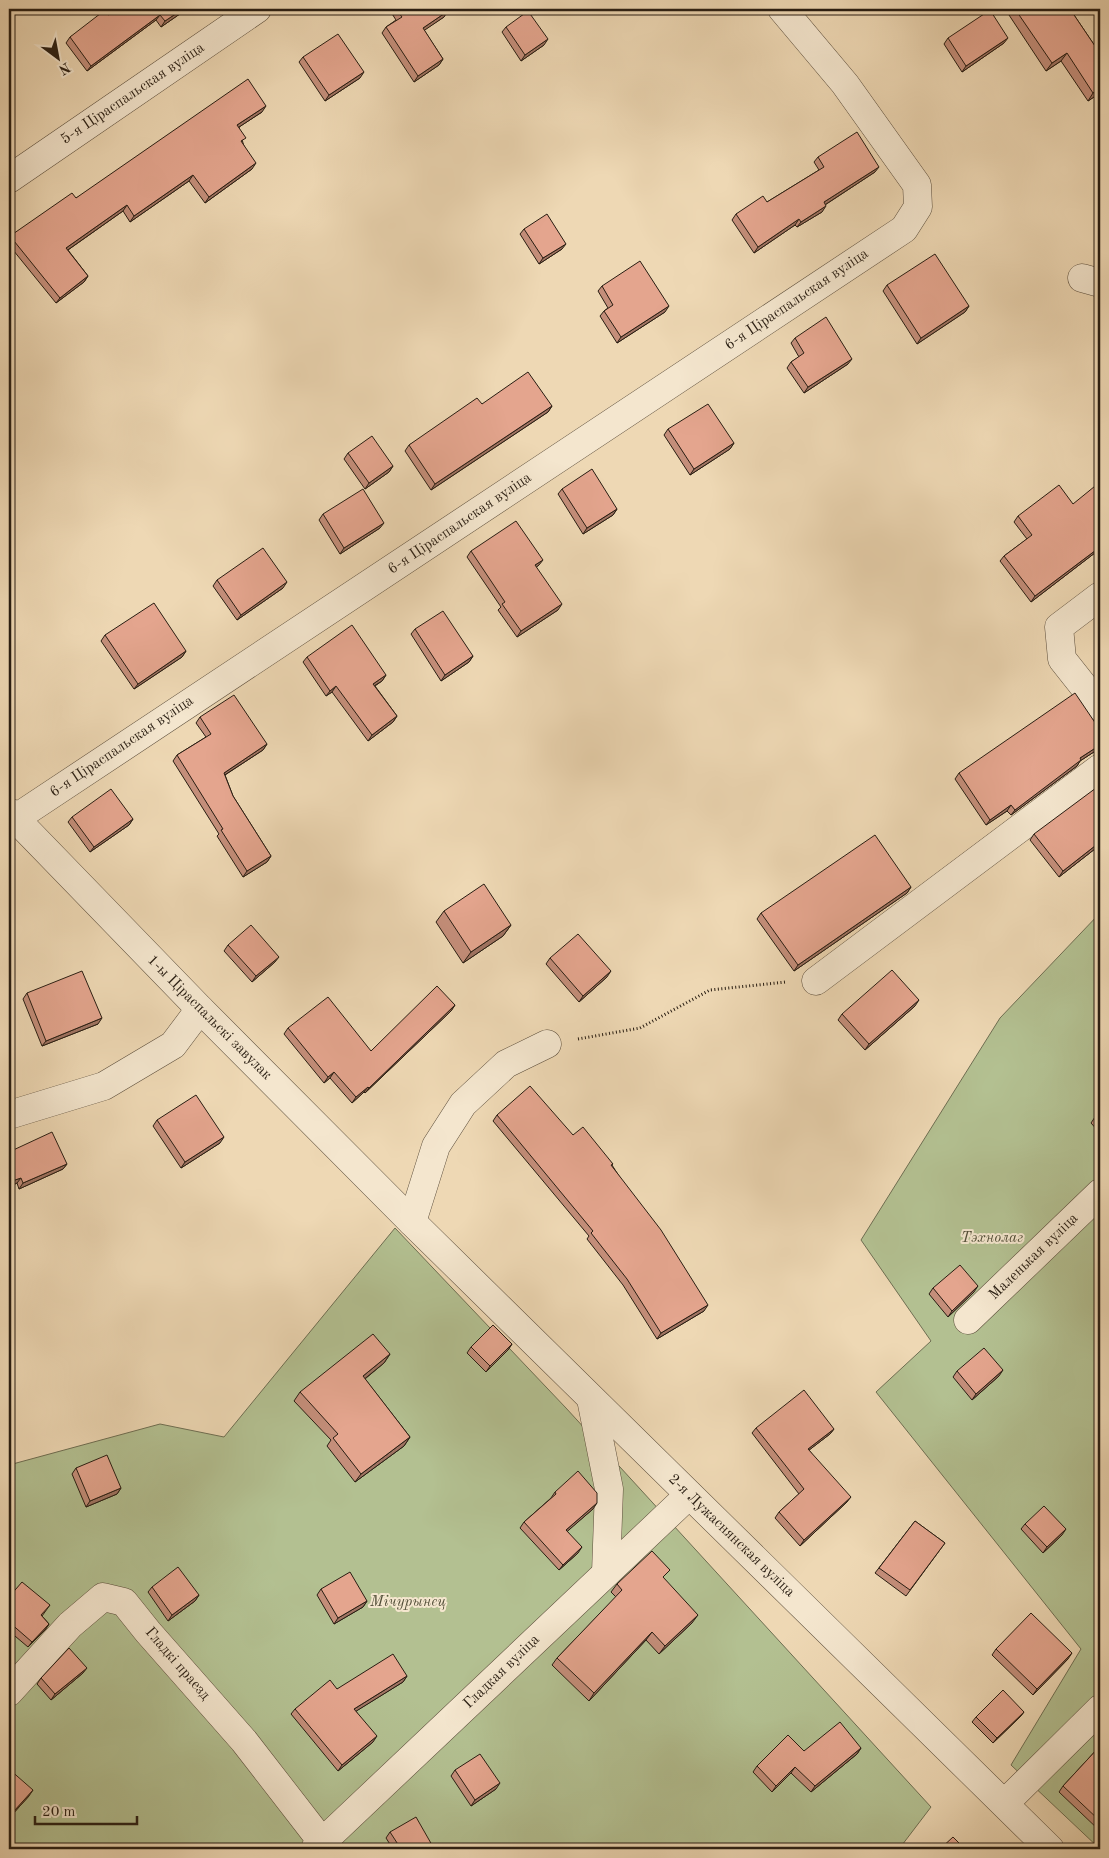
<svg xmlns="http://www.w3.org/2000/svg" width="1109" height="1858" viewBox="0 0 1109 1858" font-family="'Old Standard TT',serif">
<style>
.green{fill:#b3c091;stroke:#6e6e52}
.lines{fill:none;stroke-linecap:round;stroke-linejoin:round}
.minor-casing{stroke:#5a4c3a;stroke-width:29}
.path{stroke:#281d12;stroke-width:3;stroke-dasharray:1 2.5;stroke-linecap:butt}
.minor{stroke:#f4e6ce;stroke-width:28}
.wall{fill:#c48e7a;stroke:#281d12}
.shaded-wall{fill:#a07463;stroke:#281d12}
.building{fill:#e4a58e;stroke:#281d12}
.labels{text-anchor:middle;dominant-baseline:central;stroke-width:4;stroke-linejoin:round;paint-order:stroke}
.street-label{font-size:15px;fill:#281d12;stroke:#f4e6ce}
.park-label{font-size:15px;font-style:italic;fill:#524e38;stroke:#f4e6ce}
</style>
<rect width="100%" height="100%" fill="#eed8b4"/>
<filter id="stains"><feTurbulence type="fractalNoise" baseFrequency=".004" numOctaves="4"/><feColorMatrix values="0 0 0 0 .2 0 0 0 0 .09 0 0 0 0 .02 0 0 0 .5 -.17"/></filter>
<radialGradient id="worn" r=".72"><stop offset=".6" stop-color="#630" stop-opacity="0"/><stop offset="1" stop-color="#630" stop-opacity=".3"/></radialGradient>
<g class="green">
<path d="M1100,913V1849L1011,1765L1081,1649L876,1392L931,1341L861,1240L1000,1018Z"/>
<path d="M395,1228L566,1408L931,1807L899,1849H9V1465L160,1424L224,1437Z"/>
</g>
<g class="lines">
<g class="minor-casing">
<g id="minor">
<path d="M9,179L257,9"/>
<path d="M1082,278L1100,283"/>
<path d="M1100,596L1059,627L1062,659L1100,707"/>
<path d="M9,812L200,1009L412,1222L1050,1849"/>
<path d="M16,818L904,229L918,207L917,185L845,84L782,9"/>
<path d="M816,981L1100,768"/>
<path d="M9,1115L104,1086L173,1045L200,1009"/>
<path d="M412,1222L436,1146L463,1104L506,1064L547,1044"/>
<path d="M968,1320L1100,1193"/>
<path d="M591,1399L609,1489L606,1573"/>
<path d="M9,1692L70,1625L103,1597L124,1602L148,1632L244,1741L323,1843L325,1849"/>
<path d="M1005,1803L1100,1709"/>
<path d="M315,1849L689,1495"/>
</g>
</g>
<path class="path" d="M578,1039L640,1028L710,990L786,982"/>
<use href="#minor" class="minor"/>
</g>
<g class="wall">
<path d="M117,9H187L161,27L156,20L87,71L66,43L70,37L108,15Z"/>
<path d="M389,9H446L444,17L424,30L443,59L439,65L414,82L382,33L386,27L396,20Z"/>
<path d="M1013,9H1070L1097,49L1100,47V93L1088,101L1061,61L1046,71L1009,15Z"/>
<path d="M506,27L544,45L521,61L502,32Z"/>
<path d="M948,38L1004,43L962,72L944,44Z"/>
<path d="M303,57L360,78L325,101L299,62Z"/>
<path d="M262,112L239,127L243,143L252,169L205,203L189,181L130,222L123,211L68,250L88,276L84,282L56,303L9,245V238L10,236L76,198Z"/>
<path d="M818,157L875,172L825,205L822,212L797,227L795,225L754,253L732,220L736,214L767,202L819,170L814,162Z"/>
<path d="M524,229L562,249L539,264L520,234Z"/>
<path d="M887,285L969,306L965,312L917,344L883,291Z"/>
<path d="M602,286L665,312L617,343L600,316L604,311L608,308L598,291Z"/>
<path d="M795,338L848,364L804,393L787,368L791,362L799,357L791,343Z"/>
<path d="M482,404L552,406L548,412L431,490L405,451L409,445Z"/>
<path d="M668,429L734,443L730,449L690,475L664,435Z"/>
<path d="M348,453L393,466L389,472L365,489L344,459Z"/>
<path d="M562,489L617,509L613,515L583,534L558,494Z"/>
<path d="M323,514L380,528L340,554L319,520Z"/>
<path d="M1018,516L1100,549L1031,602L1000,561L1004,556L1027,539L1014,522Z"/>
<path d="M471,551L539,565L536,567L558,610L517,637L498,610L501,607L467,557Z"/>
<path d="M217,580L283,588L237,620L213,586Z"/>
<path d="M415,629L473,656L469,662L441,681L411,634Z"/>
<path d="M105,635L186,651L182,657L134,689L101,641Z"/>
<path d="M307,657L386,675L382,681L375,686L397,716L393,722L368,741L332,692L326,696L303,662Z"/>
<path d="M200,717L267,744L263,750L225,775L233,796L271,856L267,862L243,877L217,836L219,834L173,761L177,755L206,737L196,723Z"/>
<path d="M1100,730V748L1080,761L1077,766L1011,815L1007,811L986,825L955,779L959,773Z"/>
<path d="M72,817L133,819L129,825L90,852L68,822Z"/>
<path d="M1034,834L1100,845L1059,877L1030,840Z"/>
<path d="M911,887L907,893L794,971L757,919L761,913Z"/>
<path d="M444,911L511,925L503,936L463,963L436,922Z"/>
<path d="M228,945L275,962L252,982L224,951Z"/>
<path d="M550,958L607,977L579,1002L546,964Z"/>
<path d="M27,993L98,1024L42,1046L23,999Z"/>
<path d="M455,1005L451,1011L365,1093L364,1092L352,1103L330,1078L324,1083L284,1034L288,1028L371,1051Z"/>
<path d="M915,1006L865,1050L838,1020L842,1014Z"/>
<path d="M1100,1112V1133L1091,1123L1095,1117Z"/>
<path d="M497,1115L573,1135L613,1164L612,1165L704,1311L657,1339L623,1285L587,1239L589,1236L493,1121Z"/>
<path d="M157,1120L220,1143L181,1168L153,1126Z"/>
<path d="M9,1152L67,1164L63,1169L19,1189L17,1183L9,1187Z"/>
<path d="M933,1288L974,1292L948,1317L929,1294Z"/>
<path d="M512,1344L508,1350L486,1372L467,1353L471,1347Z"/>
<path d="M390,1354L384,1363L365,1379L410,1437L404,1446L355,1482L327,1446L331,1440L294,1401L300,1392Z"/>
<path d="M957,1371L999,1376L972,1400L953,1377Z"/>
<path d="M756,1428L834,1429L830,1434L809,1450L847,1502L800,1546L775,1518L779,1512L799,1494L752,1433Z"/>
<path d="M76,1468L121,1488L117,1494L86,1507L72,1474Z"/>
<path d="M555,1492L593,1509L567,1531L578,1553L559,1570L520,1528L524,1522L551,1498Z"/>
<path d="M915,1521L945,1543L906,1596L875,1573Z"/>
<path d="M1025,1524L1062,1535L1043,1553L1021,1529Z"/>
<path d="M664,1579L692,1623L659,1654L646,1640L589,1701L552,1665L557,1658L616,1597L611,1592L617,1584Z"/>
<path d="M152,1587L199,1595L195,1601L168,1621L148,1592Z"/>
<path d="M321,1589L367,1601L363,1607L334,1624L317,1595Z"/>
<path d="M9,1597L50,1605L42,1616L49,1624L45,1630L28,1647L9,1631Z"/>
<path d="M996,1649L1068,1659L1033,1695L992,1655Z"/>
<path d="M83,1673L51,1700L37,1684L41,1678Z"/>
<path d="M407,1676L403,1682L356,1711L373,1742L338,1771L291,1714L295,1709L337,1689Z"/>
<path d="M1024,1712L1020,1717L993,1743L972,1722L976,1717Z"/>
<path d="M1100,1746V1831L1059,1792L1063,1786Z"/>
<path d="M861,1748L857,1754L811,1792L791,1773L772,1792L753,1772L757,1766L804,1751Z"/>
<path d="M9,1769L29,1796L10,1817L9,1816Z"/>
<path d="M455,1770L496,1789L471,1806L451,1776Z"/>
<path d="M390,1832L429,1849H393L386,1838Z"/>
</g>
<g class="shaded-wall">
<path d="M183,9H187L161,27L165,21Z"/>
<path d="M448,11L444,17L419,34L423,28Z"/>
<path d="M160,15L156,20L87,71L91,66Z"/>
<path d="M1008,38L1004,43L962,72L966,66Z"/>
<path d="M548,39L544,45L521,61L525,55Z"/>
<path d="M1067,53L1061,61L1046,71L1052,63Z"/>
<path d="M443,59L439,65L414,82L418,76Z"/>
<path d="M364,72L360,78L325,101L329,95Z"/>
<path d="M1100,88V93L1088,101L1093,93Z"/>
<path d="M266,106L262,112L233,131L237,125Z"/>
<path d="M256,163L252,169L205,203L209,197Z"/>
<path d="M879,167L875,172L820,208L824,202Z"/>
<path d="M193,175L189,181L130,222L134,216Z"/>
<path d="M127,205L123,211L62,254L66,248Z"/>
<path d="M826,206L822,212L797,227L801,222Z"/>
<path d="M799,219L795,225L754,253L758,247Z"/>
<path d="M566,244L562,249L539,264L543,258Z"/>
<path d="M88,276L84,282L56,303L60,298Z"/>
<path d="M669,306L665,312L617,343L621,337Z"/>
<path d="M969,306L965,312L917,344L921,338Z"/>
<path d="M852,359L848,364L804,393L808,387Z"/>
<path d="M552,406L548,412L431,490L435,484Z"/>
<path d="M734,443L730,449L690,475L694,469Z"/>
<path d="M393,466L389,472L365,489L369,483Z"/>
<path d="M617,509L613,515L583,534L587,528Z"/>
<path d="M384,523L380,528L340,554L344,548Z"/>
<path d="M1100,547V549L1031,602L1035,596Z"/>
<path d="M543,560L539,565L531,571L535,565Z"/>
<path d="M287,582L283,588L237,620L241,615Z"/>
<path d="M562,604L558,610L517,637L521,631Z"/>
<path d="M186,651L182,657L134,689L138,684Z"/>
<path d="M473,656L469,662L441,681L445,675Z"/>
<path d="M386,675L382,681L369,689L373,684Z"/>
<path d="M336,686L332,692L326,696L330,691Z"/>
<path d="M397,716L393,722L368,741L372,735Z"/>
<path d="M267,744L263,750L220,778L224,773Z"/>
<path d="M1100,745V748L1080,761L1077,766L1011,815L1015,810L1080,758Z"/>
<path d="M1011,805L1007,811L986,825L990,820Z"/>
<path d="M133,819L129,825L90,852L94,847Z"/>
<path d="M1100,842V845L1059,877L1063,871Z"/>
<path d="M271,856L267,862L243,877L247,871Z"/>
<path d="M911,887L907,893L794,971L798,965Z"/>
<path d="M511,925L503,936L463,963L471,952Z"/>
<path d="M279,957L275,962L252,982L256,976Z"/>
<path d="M611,971L607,977L579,1002L583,996Z"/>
<path d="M919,1000L915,1006L865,1050L869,1044Z"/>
<path d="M455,1005L451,1011L365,1093L369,1088Z"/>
<path d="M102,1018L98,1024L42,1046L46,1041Z"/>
<path d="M334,1072L330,1078L324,1083L328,1077Z"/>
<path d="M368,1087L364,1092L352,1103L356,1097Z"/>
<path d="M224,1137L220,1143L181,1168L185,1162Z"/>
<path d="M67,1164L63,1169L19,1189L23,1183Z"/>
<path d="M21,1178L17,1183L9,1187V1182Z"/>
<path d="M978,1286L974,1292L948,1317L952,1311Z"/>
<path d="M708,1305L704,1311L657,1339L661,1333Z"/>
<path d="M512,1344L508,1350L486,1372L490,1366Z"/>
<path d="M390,1354L384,1363L357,1385L363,1376Z"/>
<path d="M1003,1370L999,1376L972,1400L976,1394Z"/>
<path d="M834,1429L830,1434L804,1454L808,1449Z"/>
<path d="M410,1437L404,1446L355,1482L361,1474Z"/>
<path d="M121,1488L117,1494L86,1507L90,1501Z"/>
<path d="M851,1497L847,1502L800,1546L804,1540Z"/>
<path d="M597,1503L593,1509L562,1536L566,1530Z"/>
<path d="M1066,1529L1062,1535L1043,1553L1047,1547Z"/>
<path d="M582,1547L578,1553L559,1570L563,1565Z"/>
<path d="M199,1595L195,1601L168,1621L172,1615Z"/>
<path d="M367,1601L363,1607L334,1624L338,1618Z"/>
<path d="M698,1615L692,1623L659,1654L665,1646Z"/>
<path d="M49,1624L45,1630L28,1647L32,1642Z"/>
<path d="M652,1632L646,1640L589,1701L594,1693Z"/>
<path d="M1072,1653L1068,1659L1033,1695L1037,1689Z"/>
<path d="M87,1668L83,1673L51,1700L55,1694Z"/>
<path d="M407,1676L403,1682L350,1715L354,1709Z"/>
<path d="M1024,1712L1020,1717L993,1743L997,1738Z"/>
<path d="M377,1736L373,1742L338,1771L342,1765Z"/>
<path d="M861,1748L857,1754L811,1792L815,1786Z"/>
<path d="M795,1767L791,1773L772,1792L776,1786Z"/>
<path d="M500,1783L496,1789L471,1806L475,1800Z"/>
<path d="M33,1790L29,1796L10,1817L14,1811Z"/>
</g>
<g class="building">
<path d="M117,9H183L165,21L160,15L91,66L70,37L105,10L108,15Z"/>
<path d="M396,9H446L448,11L423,28L443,59L418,76L386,27L402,17Z"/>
<path d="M1015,9H1070L1097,49L1100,47V88L1093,93L1067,53L1052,63Z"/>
<path d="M990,10L1008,38L966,66L948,38Z"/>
<path d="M528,11L548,39L525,55L506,27Z"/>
<path d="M338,34L364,72L329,95L303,57Z"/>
<path d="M248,79L266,106L237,125L246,138L241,141L256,163L209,197L193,175L134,216L127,205L66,248L88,276L60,298L10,236L72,193L76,198Z"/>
<path d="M857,132L879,167L824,202L826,206L801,222L799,219L758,247L736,214L763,196L767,202L824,167L818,157Z"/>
<path d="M547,214L566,244L543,258L524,229Z"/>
<path d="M935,254L969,306L921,338L887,285Z"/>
<path d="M640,261L669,306L621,337L604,311L613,305L602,286Z"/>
<path d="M826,317L852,359L808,387L791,362L804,353L795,338Z"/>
<path d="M528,372L552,406L435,484L409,445L477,398L482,404Z"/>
<path d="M708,404L734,443L694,469L668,429Z"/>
<path d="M372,436L393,466L369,483L348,453Z"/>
<path d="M592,469L617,509L587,528L562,489Z"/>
<path d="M1100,482V547L1035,596L1004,556L1032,535L1018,516L1059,485L1073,504Z"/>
<path d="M363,489L384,523L344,548L323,514Z"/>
<path d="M516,521L543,560L535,565L562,604L521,631L502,604L505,602L471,551Z"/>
<path d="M263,548L287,582L241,615L217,580Z"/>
<path d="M154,603L186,651L138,684L105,635Z"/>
<path d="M443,611L473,656L445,675L415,629Z"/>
<path d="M352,625L386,675L373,684L397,716L372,735L336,686L330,691L307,657Z"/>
<path d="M1075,693L1100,730V745L1080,758L1081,760L1015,810L1011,805L990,820L959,773Z"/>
<path d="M234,695L267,744L224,773L233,796L271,856L247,871L221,830L223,829L177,755L211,734L200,717Z"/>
<path d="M1100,785V842L1063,871L1034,834Z"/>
<path d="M111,789L133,819L94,847L72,817Z"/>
<path d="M875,835L911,887L798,965L761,913Z"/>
<path d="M484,884L511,925L471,952L444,911Z"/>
<path d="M251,925L279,957L256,976L228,945Z"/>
<path d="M578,934L611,971L583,996L550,958Z"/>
<path d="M892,970L919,1000L869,1044L842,1014Z"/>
<path d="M82,971L102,1018L46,1041L27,993Z"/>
<path d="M437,986L455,1005L369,1088L368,1087L356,1097L334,1072L328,1077L288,1028L328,997L371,1051Z"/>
<path d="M530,1086L573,1135L583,1127L613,1164L611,1165L661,1230L708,1305L661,1333L627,1279L591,1233L593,1231L497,1115Z"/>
<path d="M196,1095L224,1137L185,1162L157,1120Z"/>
<path d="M1100,1112V1123L1095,1117Z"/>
<path d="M52,1132L67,1164L23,1183L21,1178L9,1182V1152Z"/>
<path d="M960,1265L978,1286L952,1311L933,1288Z"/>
<path d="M493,1325L512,1344L490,1366L471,1347Z"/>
<path d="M373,1334L390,1354L363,1376L410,1437L361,1474L333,1438L338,1434L300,1392Z"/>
<path d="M984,1348L1003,1370L976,1394L957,1371Z"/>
<path d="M804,1390L834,1429L808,1449L851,1497L804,1540L779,1512L804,1489L756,1428Z"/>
<path d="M107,1455L121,1488L90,1501L76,1468Z"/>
<path d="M578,1471L597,1493V1503L566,1530L582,1547L563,1565L524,1522L556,1494L555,1492Z"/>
<path d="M1044,1506L1066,1529L1047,1547L1025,1524Z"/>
<path d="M915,1521L945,1543L910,1590L879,1568Z"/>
<path d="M652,1551L670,1570L663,1577L698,1615L665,1646L652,1632L594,1693L557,1658L622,1590L617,1584Z"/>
<path d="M178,1567L199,1595L172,1615L152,1587Z"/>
<path d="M350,1572L367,1601L338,1618L321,1589Z"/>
<path d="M22,1582L50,1605L41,1615L49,1624L32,1642L9,1622V1597Z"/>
<path d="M1031,1613L1072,1653L1037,1689L996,1649Z"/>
<path d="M69,1648L87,1668L55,1694L41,1678Z"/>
<path d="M393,1654L407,1676L354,1709L377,1736L342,1765L295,1709L330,1680L337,1689Z"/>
<path d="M1003,1690L1024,1712L997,1738L976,1717Z"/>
<path d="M840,1722L861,1748L815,1786L795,1767L776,1786L757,1766L788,1735L804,1751Z"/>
<path d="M1100,1746V1821L1063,1786Z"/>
<path d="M480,1754L500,1783L475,1800L455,1770Z"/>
<path d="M9,1769L33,1790L14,1811L9,1806Z"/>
<path d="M416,1817L432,1845L425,1849H401L390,1832Z"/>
<path d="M953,1837L965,1849H940Z"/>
</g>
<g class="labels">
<g class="street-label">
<text transform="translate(133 94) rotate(-34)">5-я Ціраспальская вуліца</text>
<text transform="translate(797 300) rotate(-34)">6-я Ціраспальская вуліца</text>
<text transform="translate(460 524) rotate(-34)">6-я Ціраспальская вуліца</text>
<text transform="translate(122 747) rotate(-34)">6-я Ціраспальская вуліца</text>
<text transform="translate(209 1018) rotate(45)">1-ы Ціраспальскі завулак</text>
<text transform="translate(1034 1257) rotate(-44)">Маленькая вуліца</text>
<text transform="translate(731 1536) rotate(44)">2-я Лужаснянская вуліца</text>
<text transform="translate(177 1664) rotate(49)">Гладкі праезд</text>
<text transform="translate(502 1672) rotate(-44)">Гладкая вуліца</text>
</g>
<g class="park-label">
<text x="992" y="1238">Тэхнолаг</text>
<text x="408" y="1602">Мічурынец</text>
</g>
</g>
<rect width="1109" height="1858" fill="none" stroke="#eed8b4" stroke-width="30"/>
<rect x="10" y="10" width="1089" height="1838" fill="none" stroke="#281d12" stroke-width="2.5"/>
<rect x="15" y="15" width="1079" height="1828" fill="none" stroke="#281d12"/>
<g transform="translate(58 58) rotate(148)" stroke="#f4e6ce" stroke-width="4" paint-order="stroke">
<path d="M0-4L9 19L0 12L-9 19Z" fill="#281d12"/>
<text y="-8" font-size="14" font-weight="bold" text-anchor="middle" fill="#281d12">N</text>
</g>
<path d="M35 1816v8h102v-8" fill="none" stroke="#281d12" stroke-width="2.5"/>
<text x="42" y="1816" font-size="15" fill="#281d12" stroke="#f4e6ce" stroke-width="4" paint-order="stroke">20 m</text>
<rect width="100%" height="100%" filter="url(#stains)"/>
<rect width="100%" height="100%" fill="url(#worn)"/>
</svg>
